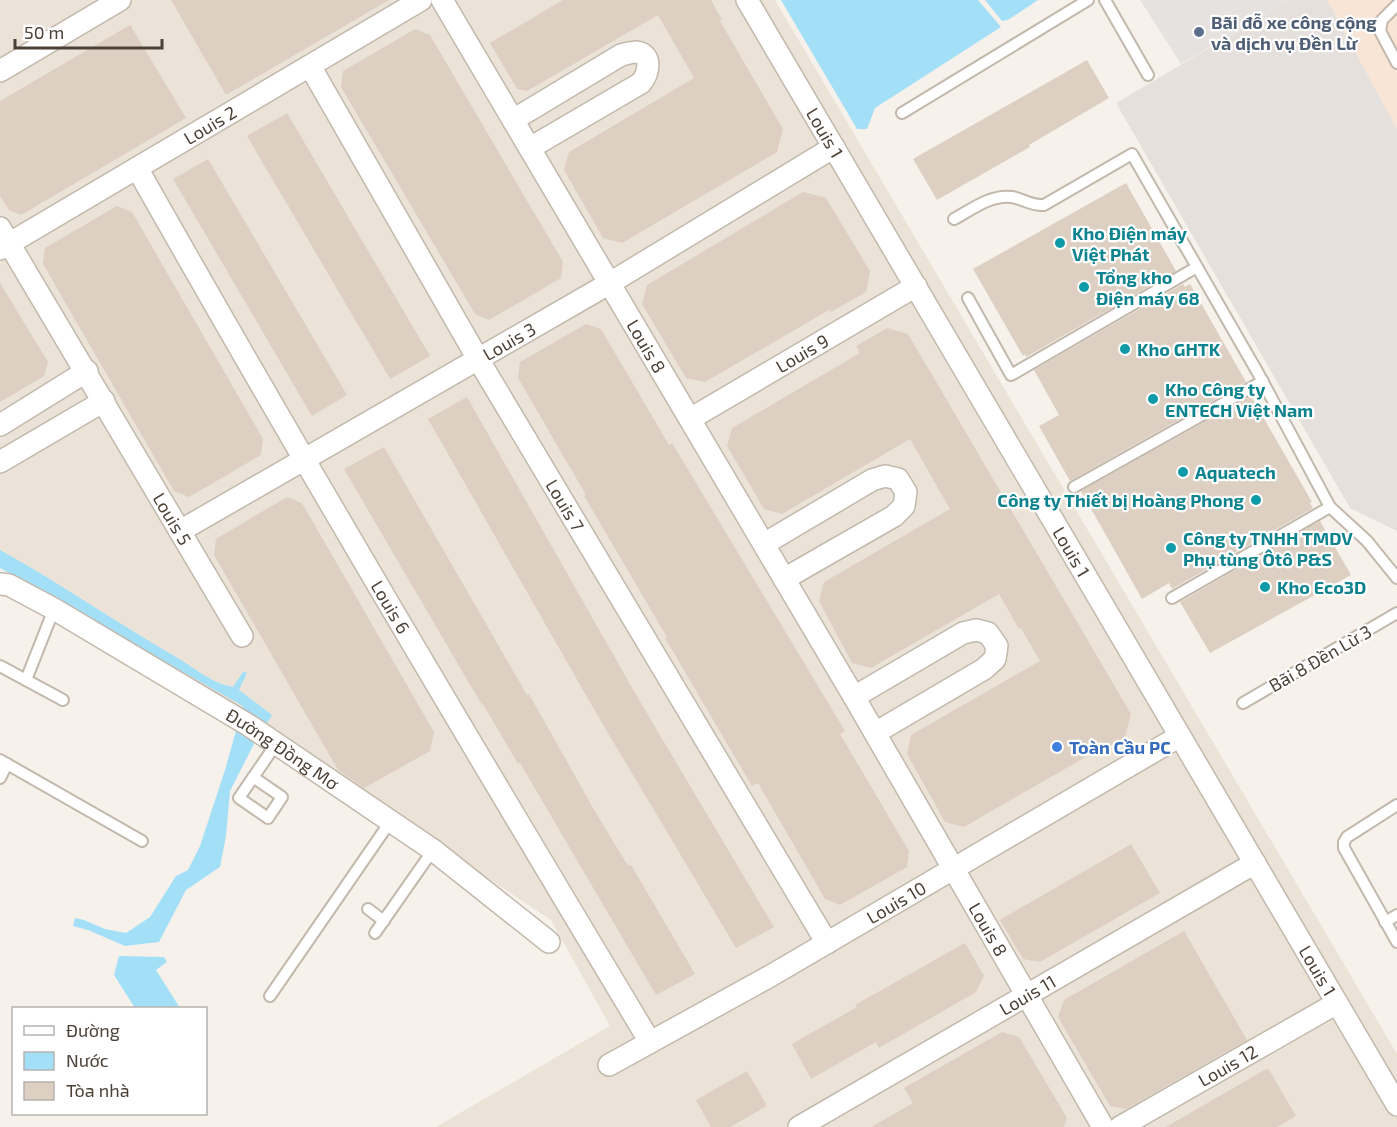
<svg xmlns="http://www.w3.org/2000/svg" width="1397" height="1127" viewBox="0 0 1397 1127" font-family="'Exo 2',sans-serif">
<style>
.residential{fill:#ebe3d8}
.commercial{fill:#f9e5d5}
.industrial{fill:#e6e0dc}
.parking{fill:#e5e2df}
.water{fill:#a3e0f8}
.building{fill:#ddcfc2}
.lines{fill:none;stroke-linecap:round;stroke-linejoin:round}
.service-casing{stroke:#c3b8ac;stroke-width:14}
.minor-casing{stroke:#c3b8ac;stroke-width:24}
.service{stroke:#fff;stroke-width:10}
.minor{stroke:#fff;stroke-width:21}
.service-dot{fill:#5c6f8a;stroke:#fff;stroke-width:2}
.culture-dot{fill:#0f9aa8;stroke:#fff;stroke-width:2}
.shop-dot{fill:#3f7fe0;stroke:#fff;stroke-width:2}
.labels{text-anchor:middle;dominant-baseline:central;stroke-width:4.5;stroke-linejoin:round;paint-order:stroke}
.service-label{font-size:18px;font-weight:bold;fill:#4e5e75;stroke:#fff;text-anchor:start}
.street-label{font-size:18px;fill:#4c4137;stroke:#fff}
.culture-label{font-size:18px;font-weight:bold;fill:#0d838f;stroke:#fff;text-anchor:start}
.shop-label{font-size:18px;font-weight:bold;fill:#366cbe;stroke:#fff;text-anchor:start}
</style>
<rect width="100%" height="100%" fill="#f7f1eb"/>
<path class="residential" d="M0,0H775L1397,1054V1127H436L610,1026L551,920L0,555Z"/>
<path class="commercial" d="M1327,0H1397V129Z"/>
<path class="industrial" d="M1291,0H1327L1397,129V531L1350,508L1116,103Z"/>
<path class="parking" d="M1140,0H1291L1181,64Z"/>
<g class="water">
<path d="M781,0H978L1001,27L875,108L867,129H857Z"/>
<path d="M985,0H1038L1008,20L1002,21Z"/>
<path d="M0,550C60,583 117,623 176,657C195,668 211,683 233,687L243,672L247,673L239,690L272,715L255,742L230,791L226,836L220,867L186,890L159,942L125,946L88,930L73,926L75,918L84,920L105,929L126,933L150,917L176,876L188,870L200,846L225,770L243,706L0,568Z"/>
<path d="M119,956L164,957L167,962L156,970L180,1008H135L114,975Z"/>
</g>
<g class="building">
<path d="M171,0H389L226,95Z"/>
<path d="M563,0H711L722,20L720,21L783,129L777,152L622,243L603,238L564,170L569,152L694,78L658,15L527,91L517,89L490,43Z"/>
<path d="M130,25L186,118L21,215L9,210L0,196V101Z"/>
<path d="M415,29L430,35L563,262L561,278L489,320L475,314L341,87L343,71Z"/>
<path d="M1087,60L1109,98L1029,145L1030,147L937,200L913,159Z"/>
<path d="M287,113L430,356L390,379L247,136Z"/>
<path d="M208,159L347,395L312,416L173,179Z"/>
<path d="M1126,183L1176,271L1026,357L1025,354L1023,356L973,269Z"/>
<path d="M803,192L826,198L870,271L866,292L831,312L829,310L705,382L686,378L642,304L647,285Z"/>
<path d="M117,206L132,212L263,439L261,455L189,497L174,491L43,264L45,248Z"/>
<path d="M0,283L48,362L44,376L0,402Z"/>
<path d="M1183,284L1185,287L1190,284L1246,382L1070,481L1039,426L1059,415L1034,370Z"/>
<path d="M586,324L601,329L669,445L672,443L845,731L840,734L909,851L907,867L840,905L825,899L758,783L752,786L665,638L667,637L584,496L586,495L518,378L520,362Z"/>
<path d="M887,328L908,334L1131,714L1125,737L1095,754L1094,752L964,827L945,822L930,795L907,754L911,735L1040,661L1021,628L1019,629L999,594L871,668L852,663L819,601L824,582L950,509L910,439L782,514L764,509L727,446L732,428L860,353L856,346Z"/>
<path d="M1251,396L1312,502L1310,503L1313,508L1172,589L1169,583L1142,599L1081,491Z"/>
<path d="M467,397L639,700L774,927L736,948L595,711L428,419Z"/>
<path d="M384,447L527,695L529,694L593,808L628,866L631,865L695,974L656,995L520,763L518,764L483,704L482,705L344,469Z"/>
<path d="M287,497L302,503L434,732L430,751L364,788L338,770L214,555L216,539Z"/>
<path d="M1320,521L1351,575L1210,653L1180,602Z"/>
<path d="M1131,844L1160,893L1040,962L1023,959L1000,920Z"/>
<path d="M1184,931L1247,1040L1126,1109L1110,1106L1058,1017L1064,1000Z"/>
<path d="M965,943L984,976L976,992L879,1048L876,1042L811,1079L792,1044L857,1007L855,1005Z"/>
<path d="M1002,1032L1019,1037L1067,1118L1064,1127H871L913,1103L904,1088Z"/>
<path d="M1268,1068L1296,1116L1277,1127H1166Z"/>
<path d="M747,1071L767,1106L730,1127H711L696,1100Z"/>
</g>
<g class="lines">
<g class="service-casing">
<g id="service">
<path d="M1105,0L1148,75"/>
<path d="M1397,5L1382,20L1380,31L1397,63"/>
<path d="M902,113L1088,0"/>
<path d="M954,219C971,210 991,194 1012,197C1023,199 1032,206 1044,205L1132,154L1258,373L1330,507L1367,541L1397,578"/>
<path d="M968,298L1011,375L1197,267"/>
<path d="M1074,487L1263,381"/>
<path d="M1172,598L1330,507"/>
<path d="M0,666L63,700"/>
<path d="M26,680L54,609"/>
<path d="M1243,703L1397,613"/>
<path d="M0,760L142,841"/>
<path d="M253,777L282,797L268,818L239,798L276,744"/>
<path d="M0,778L7,764"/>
<path d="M1397,805L1347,837L1344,842V848L1397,942"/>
<path d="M368,909L384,921"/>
<path d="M1385,922L1397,915"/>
<path d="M375,933L433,850"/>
<path d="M270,996L390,822"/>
</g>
</g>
<g class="minor-casing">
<g id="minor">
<path id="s1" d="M442,0L854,697L1103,1127"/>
<path id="s2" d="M747,0L1397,1105"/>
<path id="s3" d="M310,66L478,359L827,943"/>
<path d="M0,71L120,0"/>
<path d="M513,120L621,55C625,54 632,52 636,52C653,54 649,73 641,83L530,148"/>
<path id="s4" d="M137,168C303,462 476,752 650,1042"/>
<path id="s5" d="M0,228L242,636"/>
<path id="s6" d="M0,249L421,0"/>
<path id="s7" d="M690,419L916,286"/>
<path d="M0,425L87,371"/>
<path d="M0,462L104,401"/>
<path id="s8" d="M180,531L610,283L834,147"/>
<path d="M764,544L872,480L885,476L898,479L906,492L904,506L894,516L784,579"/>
<path id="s9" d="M0,584L9,585L54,609L250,726L433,850L549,942"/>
<path d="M854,697L963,633L976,630L988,633L997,646L995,659L984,669L875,733"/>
<path id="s10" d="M609,1065L772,975L1180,736"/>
<path id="s11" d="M799,1127L1255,863"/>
<path id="s12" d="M1120,1127L1337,1003"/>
</g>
</g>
<use href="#service" class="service"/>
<use href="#minor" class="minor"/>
</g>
<circle class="service-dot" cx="1199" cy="32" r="6"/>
<g class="culture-dot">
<circle cx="1060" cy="243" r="6"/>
<circle cx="1084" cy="287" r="6"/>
<circle cx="1125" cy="349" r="6"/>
<circle cx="1153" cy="399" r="6"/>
<circle cx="1183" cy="472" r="6"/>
<circle cx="1256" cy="500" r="6"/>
<circle cx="1171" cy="548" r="6"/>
<circle cx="1265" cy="587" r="6"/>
</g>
<circle class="shop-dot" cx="1057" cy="747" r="6"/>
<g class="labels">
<g class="service-label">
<text x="1211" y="22">Bãi đỗ xe công cộng<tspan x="1211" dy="21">và dịch vụ Đền Lừ</tspan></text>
</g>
<g class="street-label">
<text stroke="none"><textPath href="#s6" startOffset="244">Louis 2</textPath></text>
<text stroke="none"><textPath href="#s2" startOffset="154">Louis 1</textPath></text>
<text stroke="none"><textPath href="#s8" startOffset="380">Louis 3</textPath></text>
<text stroke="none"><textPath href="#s1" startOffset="402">Louis 8</textPath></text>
<text stroke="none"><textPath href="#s7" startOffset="130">Louis 9</textPath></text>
<text stroke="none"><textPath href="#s3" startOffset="508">Louis 7</textPath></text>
<text stroke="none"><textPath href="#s5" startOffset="338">Louis 5</textPath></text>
<text stroke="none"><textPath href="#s2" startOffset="640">Louis 1</textPath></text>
<text stroke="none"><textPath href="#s4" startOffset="507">Louis 6</textPath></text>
<text transform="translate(1320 658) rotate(-30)">Bãi 8 Đền Lừ 3</text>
<text stroke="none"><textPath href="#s9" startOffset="328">Đường Đồng Mơ</textPath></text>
<text stroke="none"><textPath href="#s10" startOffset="330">Louis 10</textPath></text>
<text stroke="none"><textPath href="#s1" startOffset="1078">Louis 8</textPath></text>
<text stroke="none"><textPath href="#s2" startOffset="1126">Louis 1</textPath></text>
<text stroke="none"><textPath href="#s11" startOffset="264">Louis 11</textPath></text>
<text stroke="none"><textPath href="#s12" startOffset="124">Louis 12</textPath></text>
</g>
<g class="culture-label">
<text x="1072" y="233">Kho Điện máy<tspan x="1072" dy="21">Việt Phát</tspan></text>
<text x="1096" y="277">Tổng kho<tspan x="1096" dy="21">Điện máy 68</tspan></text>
<text x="1137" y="349">Kho GHTK</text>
<text x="1165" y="389">Kho Công ty<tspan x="1165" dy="21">ENTECH Việt Nam</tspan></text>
<text x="1195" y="472">Aquatech</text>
<text x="1244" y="500" text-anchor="end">Công ty Thiết bị Hoàng Phong</text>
<text x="1183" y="538">Công ty TNHH TMDV<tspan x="1183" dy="21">Phụ tùng Ôtô P&amp;S</tspan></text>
<text x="1277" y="587">Kho Eco3D</text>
</g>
<g class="shop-label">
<text x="1069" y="747">Toàn Cầu PC</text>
</g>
</g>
<rect x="12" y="1007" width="195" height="108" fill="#ffffff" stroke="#b7b3af" stroke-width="1.5"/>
<rect x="24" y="1026" width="30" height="9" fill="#ffffff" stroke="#b7b3af" stroke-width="1.5"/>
<text x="66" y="1037" font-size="18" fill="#4c4137">Đường</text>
<rect x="24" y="1052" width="30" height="18" fill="#a3e0f8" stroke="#b7b3af" stroke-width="1.5"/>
<text x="66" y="1067" font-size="18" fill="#4c4137">Nước</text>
<rect x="24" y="1082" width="30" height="18" fill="#ddcfc2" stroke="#b7b3af" stroke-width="1.5"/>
<text x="66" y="1097" font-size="18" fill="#4c4137">Tòa nhà</text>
<path d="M15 39v9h147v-9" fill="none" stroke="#4c4137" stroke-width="3"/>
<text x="24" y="39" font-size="18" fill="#4c4137" stroke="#ffffff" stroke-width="4.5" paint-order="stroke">50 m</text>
</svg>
